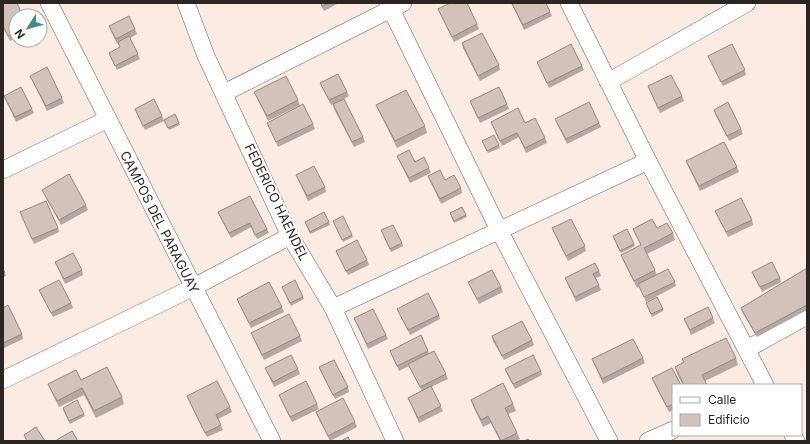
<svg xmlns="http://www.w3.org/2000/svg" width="810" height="444" viewBox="0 0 810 444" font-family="Inter,sans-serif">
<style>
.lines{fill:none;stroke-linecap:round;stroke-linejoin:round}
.street-casing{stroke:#6f615a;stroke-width:18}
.street{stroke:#fff;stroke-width:17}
.wall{fill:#b5a7a1}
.building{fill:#d3c2bb;stroke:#948883}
.labels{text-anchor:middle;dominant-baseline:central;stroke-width:4;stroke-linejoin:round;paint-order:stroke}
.street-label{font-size:13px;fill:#2c2623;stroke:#fff}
</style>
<rect width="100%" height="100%" fill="#fcebe3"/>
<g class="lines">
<g class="street-casing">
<g id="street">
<path d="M49,3L272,441"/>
<path d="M186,3L206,56L290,236L333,308L395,441"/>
<path d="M388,3L499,230L609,441"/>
<path d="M569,3L648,161L765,385"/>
<path d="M608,82L747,3"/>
<path d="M224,93L403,3"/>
<path d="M3,170L108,119"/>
<path d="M333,308L648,161"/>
<path d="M747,349L807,316"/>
<path d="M3,380L194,287L290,236"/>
<path d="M793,435L796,441"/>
<path d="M648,441L673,430"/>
</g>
</g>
<use href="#street" class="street"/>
</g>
<g class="wall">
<path d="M320,3H339L324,11Z"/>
<path d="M3,4L16,16V38L10,41L3,27Z"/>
<path d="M512,4L550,12L552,16L524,30Z"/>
<path d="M438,9L477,24L479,29L454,42Z"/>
<path d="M109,26L135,29L137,34L130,38L140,59L117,70L109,53L120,48L118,43L117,44L111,31Z"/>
<path d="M462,43L499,65L500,70L480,81L463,48Z"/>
<path d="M708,56L745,70L746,75L723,86Z"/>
<path d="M537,62L582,66L584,70L549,88Z"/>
<path d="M30,76L62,98L64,103L47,111L32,80Z"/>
<path d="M320,83L347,92L349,96L344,99L363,137L365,142L354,147L334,109L333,104L331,105Z"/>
<path d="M648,86L682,96L684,101L660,113Z"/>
<path d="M254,92L298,100L300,105L268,121L256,96Z"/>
<path d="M4,96L32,109L34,113L16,122L6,101Z"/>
<path d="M470,101L507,104L509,109L480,123Z"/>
<path d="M376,105L425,126L427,133L397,148L379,111Z"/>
<path d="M135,109L162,116L164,121L145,130Z"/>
<path d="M714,110L741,129L743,134L729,141L715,114Z"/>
<path d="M175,114L180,125L169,130L164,120Z"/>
<path d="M555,119L599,123L601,127L567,144L557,124Z"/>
<path d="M491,122L525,123L545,138L547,143L526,153L519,137L502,146Z"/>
<path d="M267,123L313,124L315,129L278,147Z"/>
<path d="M483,143L499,145L500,148L488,153Z"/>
<path d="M397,156L415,162L429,168L431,173L410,183Z"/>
<path d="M686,161L737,167L739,172L700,191L688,166Z"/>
<path d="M296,175L325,187L326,192L308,201Z"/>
<path d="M428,176L445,180L461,188L462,193L441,204L430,181Z"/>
<path d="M42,190L86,205L88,210L61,225L44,194Z"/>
<path d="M462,207L467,217L454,223L451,216Z"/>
<path d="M715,211L752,220L753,225L728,237Z"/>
<path d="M20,212L58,228L59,232L34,244Z"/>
<path d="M218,212L267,229L269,233L257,239L251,227L231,238L220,217Z"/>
<path d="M333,221L352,235L353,237L343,242Z"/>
<path d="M305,222H329L330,225L310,234Z"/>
<path d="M552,228L585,246L586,251L568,261L554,233Z"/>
<path d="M657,228L673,233L675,240L647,254L657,275L675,282L676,286L646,302L639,286L637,288L624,262L621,255L641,245L633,229Z"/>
<path d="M381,230L402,243L403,246L391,252Z"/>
<path d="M614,239L634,244L635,246L621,253Z"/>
<path d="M336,251L367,260L369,265L348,275Z"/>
<path d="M55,262L82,270L83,275L65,284Z"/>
<path d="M807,268V310L757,337L742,312L741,308Z"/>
<path d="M3,269L6,276L3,277Z"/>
<path d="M599,271L601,276L596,278L601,290L576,302L565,278Z"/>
<path d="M752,272L780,278L781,282L762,292Z"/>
<path d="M468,282L501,287L503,292L479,304Z"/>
<path d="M282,287L303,297L304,299L291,306Z"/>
<path d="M39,290L71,303L73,308L53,317Z"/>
<path d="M237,299L282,307L284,312L251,328L239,303Z"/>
<path d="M646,303L663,309V311L652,317Z"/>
<path d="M3,308L22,334L23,339L4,348L3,345Z"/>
<path d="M397,309L439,315L440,319L410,335Z"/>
<path d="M354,318L386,335L388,339L368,349Z"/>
<path d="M713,318L715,323L691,335L684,319Z"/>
<path d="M251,333L300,336L302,341L264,360Z"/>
<path d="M492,336L532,340L534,345L504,360L493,341Z"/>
<path d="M390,351H428L429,353L446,374L448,379L431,387L443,411L419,423L408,398L422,391L409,366L399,371Z"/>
<path d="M643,358L645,363L603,384L592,359Z"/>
<path d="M736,358L738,365L705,381L707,385H683L677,374L675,367L684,363L682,359Z"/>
<path d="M319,367L348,387L349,392L335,399L321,372Z"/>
<path d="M265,368L298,369L300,374L274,387Z"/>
<path d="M505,369L541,371L542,375L515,389L507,374Z"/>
<path d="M652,378L673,385V410L669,412L654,383Z"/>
<path d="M81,380L122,397L124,404L96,418L84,395L59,407L51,391L48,384Z"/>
<path d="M279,395L317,404L319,409L292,422Z"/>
<path d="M187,396L230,407L232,412L218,419L223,430L207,437L189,401Z"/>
<path d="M471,400L513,404L516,411L508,414L517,433L520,439L516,441H500L491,423L483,427L473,406Z"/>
<path d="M63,410L84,414L85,416L70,424Z"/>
<path d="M316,412L355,422L357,427L330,441L318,417Z"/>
</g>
<g class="building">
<path d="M5,3H17L23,16H16V33L8,36L3,26V4Z"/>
<path d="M321,3H328L322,6Z"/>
<path d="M450,3H467L477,24L452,37L438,9Z"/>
<path d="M514,3H546L550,12L523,25L512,4Z"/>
<path d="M129,16L135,29L116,39L109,26Z"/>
<path d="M482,33L499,65L478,76L462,43Z"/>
<path d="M129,36L138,54L115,66L109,53L120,47L118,42Z"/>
<path d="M571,44L582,66L547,83L537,62Z"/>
<path d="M732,44L745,70L721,82L708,56Z"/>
<path d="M47,67L62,98L46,106L30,76Z"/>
<path d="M338,74L347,92L329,100L320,83Z"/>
<path d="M671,75L682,96L658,108L648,86Z"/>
<path d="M286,76L298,100L267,116L254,92Z"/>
<path d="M21,87L32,109L15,117L4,96Z"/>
<path d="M499,87L507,104L478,118L470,101Z"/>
<path d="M406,90L425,126L395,141L376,105Z"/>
<path d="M154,99L162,116L143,126L135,109Z"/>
<path d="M344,99L363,137L352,142L333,104Z"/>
<path d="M589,102L599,123L566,139L555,119Z"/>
<path d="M728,102L741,129L727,136L714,110Z"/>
<path d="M303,104L313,124L276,142L267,123Z"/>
<path d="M518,108L525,123L535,118L545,138L525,148L517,133L500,141L491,122Z"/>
<path d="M175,114L179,123L168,128L164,120Z"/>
<path d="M494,135L499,145L487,151L482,141Z"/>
<path d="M724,142L737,167L699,186L686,161Z"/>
<path d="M409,150L415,162L424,157L429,168L409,178L397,156Z"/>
<path d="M314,166L325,187L307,196L296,175Z"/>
<path d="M440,170L445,180L454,175L461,188L440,199L428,176Z"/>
<path d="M69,174L86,205L59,220L42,190Z"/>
<path d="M250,196L267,229L255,235L250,223L229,233L218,212Z"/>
<path d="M741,198L752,220L726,232L715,211Z"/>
<path d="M46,201L58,228L32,239L20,212Z"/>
<path d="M462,207L466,215L454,221L450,213Z"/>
<path d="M324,212L329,222L310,232L305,222Z"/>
<path d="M343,216L352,235L342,240L333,221Z"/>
<path d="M571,219L585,246L566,256L552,228Z"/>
<path d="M652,219L657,228L667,223L673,233L644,248L655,270L634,281L621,255L641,245L633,229Z"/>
<path d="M393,225L402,243L390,249L381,230Z"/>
<path d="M627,229L634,244L620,251L613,236Z"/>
<path d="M357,240L367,260L346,271L336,251Z"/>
<path d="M73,253L82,270L64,279L55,262Z"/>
<path d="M772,262L780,278L760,287L752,272Z"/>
<path d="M595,263L599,271L593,274L599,285L575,297L565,278Z"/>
<path d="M807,268V305L755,333L741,308Z"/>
<path d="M3,269L5,273L3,274Z"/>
<path d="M668,269L675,282L644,297L638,284Z"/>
<path d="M492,270L501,287L477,299L468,282Z"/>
<path d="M59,280L71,303L51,313L39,290Z"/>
<path d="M295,280L303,297L290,303L282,287Z"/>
<path d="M269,282L282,307L249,323L237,299Z"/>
<path d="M428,293L439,315L408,330L397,309Z"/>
<path d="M657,297L663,309L651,314L646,303Z"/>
<path d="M8,305L22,334L3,343V308Z"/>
<path d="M708,307L713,318L690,330L684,319Z"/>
<path d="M373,309L386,335L367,344L354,318Z"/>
<path d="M289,314L300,336L262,355L251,333Z"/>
<path d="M522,321L532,340L502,356L492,336Z"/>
<path d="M421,335L428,351L397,366L390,351Z"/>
<path d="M726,338L736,358L702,375L707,385H684L675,367L684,362L682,359Z"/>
<path d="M633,339L643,358L602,379L592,359Z"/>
<path d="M434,351L446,374L420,387L408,364Z"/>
<path d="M291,355L298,369L273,382L265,368Z"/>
<path d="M533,355L541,371L513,384L505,369Z"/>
<path d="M334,360L348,387L333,395L319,367Z"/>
<path d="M107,367L122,397L94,411L82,388L57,401L48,384L76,370L81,380Z"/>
<path d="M672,368L681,385H673V404L667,407L652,378Z"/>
<path d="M217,381L230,407L216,415L221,425L205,433L187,396Z"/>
<path d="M306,381L317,404L290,417L279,395Z"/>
<path d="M503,383L513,404L505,408L517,433L501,441L488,416L481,420L471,400Z"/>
<path d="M431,386L441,406L418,418L408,398Z"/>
<path d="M343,398L355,422L328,436L316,412Z"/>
<path d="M77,400L84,414L69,421L63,408Z"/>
<path d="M36,427L45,441H27L24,435Z"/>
<path d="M72,431L78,441H55Z"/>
<path d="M348,437L350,441H341Z"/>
<path d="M528,439L529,441H524Z"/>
</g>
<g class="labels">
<g class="street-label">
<text transform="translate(277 202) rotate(64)">FEDERICO HAENDEL</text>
<text transform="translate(160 222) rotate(63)">CAMPOS DEL PARAGUAY</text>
</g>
</g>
<rect width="810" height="444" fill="none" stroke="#2c2623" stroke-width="8"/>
<rect x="672" y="384" width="130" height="52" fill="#ffffff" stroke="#aba8a7"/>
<rect x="680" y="397" width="20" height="6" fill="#ffffff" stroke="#aba8a7"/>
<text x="708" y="404" font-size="12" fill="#2c2623">Calle</text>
<rect x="680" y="414" width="20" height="12" fill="#d3c2bb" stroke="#aba8a7"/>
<text x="708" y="424" font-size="12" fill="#2c2623">Edificio</text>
<g transform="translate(28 28) rotate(234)"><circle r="19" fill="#ffffff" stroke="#aba8a7"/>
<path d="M0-3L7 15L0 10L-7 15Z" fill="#458d8d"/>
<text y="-6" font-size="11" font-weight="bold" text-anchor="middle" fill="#2c2623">N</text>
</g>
</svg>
